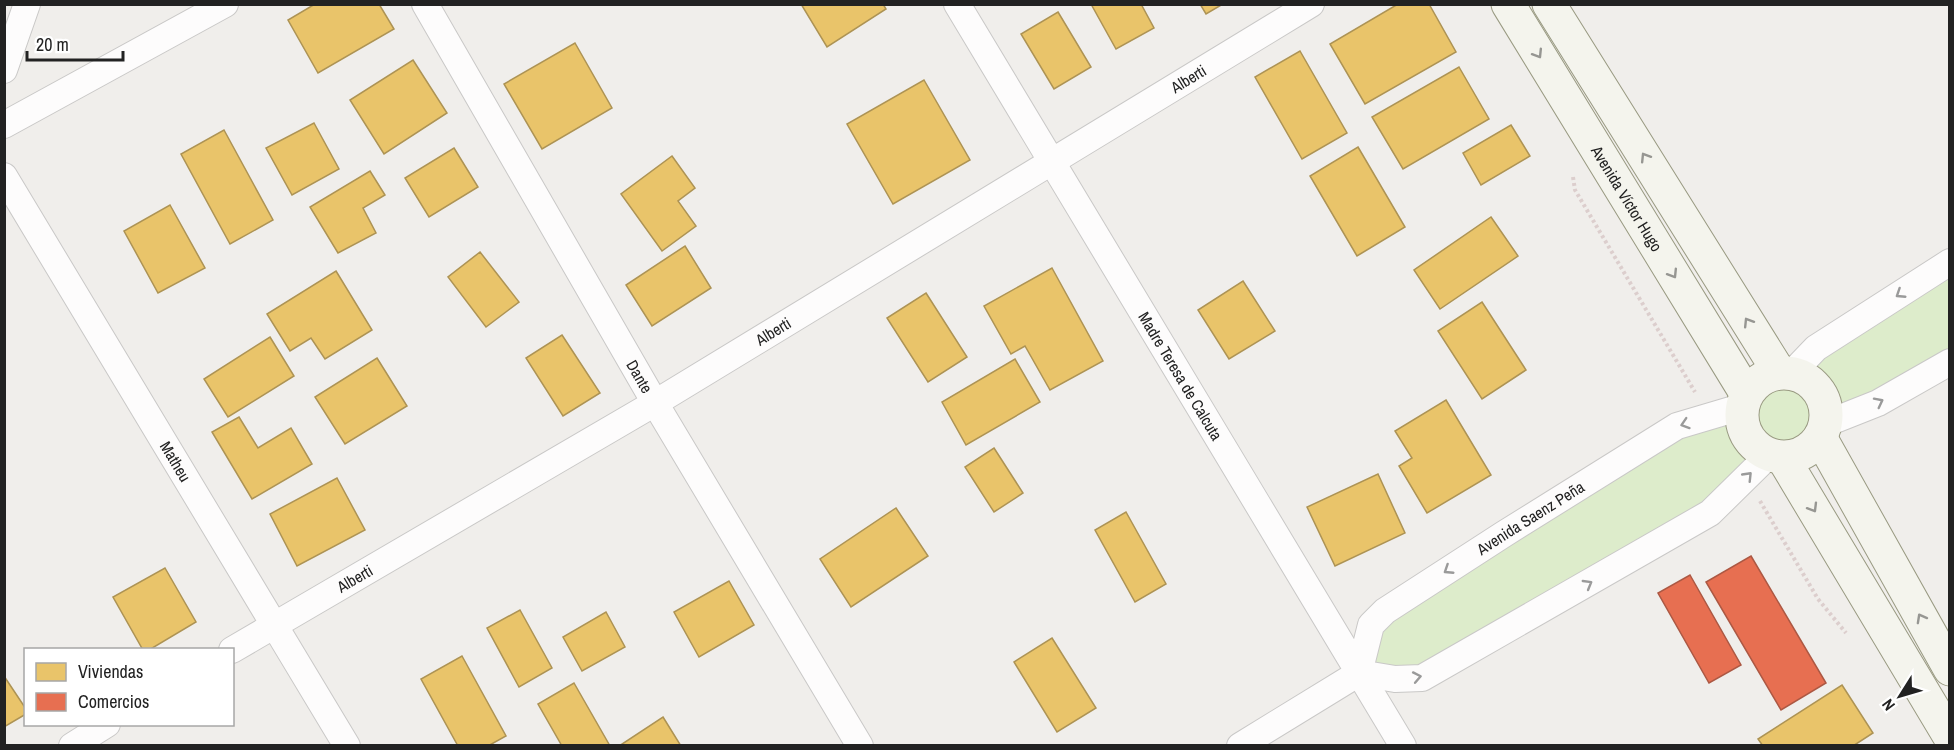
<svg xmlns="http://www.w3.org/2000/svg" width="1954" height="750" viewBox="0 0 1954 750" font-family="'Archivo Narrow',sans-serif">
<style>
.grass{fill:#ddeccb}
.homes{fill:#e9c46a;stroke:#ad9354;stroke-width:1.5}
.shops{fill:#e76f51;stroke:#ac5843;stroke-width:1.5}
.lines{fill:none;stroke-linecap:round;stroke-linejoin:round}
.minor-casing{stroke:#c9c8c7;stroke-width:28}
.secondary-casing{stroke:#999a82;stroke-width:35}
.path{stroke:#dccecd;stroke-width:4;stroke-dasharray:3 3;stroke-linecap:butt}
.minor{stroke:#fdfcfc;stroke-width:26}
.secondary{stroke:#f4f4ed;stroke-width:33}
.oneway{stroke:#969692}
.oneway2{stroke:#9a9a9a}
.labels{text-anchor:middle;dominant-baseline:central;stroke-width:6;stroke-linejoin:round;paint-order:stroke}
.street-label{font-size:16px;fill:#222;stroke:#fff}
</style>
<rect width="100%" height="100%" fill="#f0eeeb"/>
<path class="grass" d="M1949,262V360L1783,458L1422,678L1359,673L1371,625L1746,393L1766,375Z"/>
<g class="homes">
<path d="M315,4H379L394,29L318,73L288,20Z"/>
<path d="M801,4H883L886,9L827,47Z"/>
<path d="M1091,4H1141L1154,28L1116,49Z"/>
<path d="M1200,4H1223L1206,14Z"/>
<path d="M1398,4H1429L1456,52L1365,104L1330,44Z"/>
<path d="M1058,12L1091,67L1054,89L1021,34Z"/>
<path d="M575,43L612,108L542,149L504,84Z"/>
<path d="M1300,51L1347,133L1302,159L1255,77Z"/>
<path d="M413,60L447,113L384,154L350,100Z"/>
<path d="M1459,67L1489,119L1403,169L1372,117Z"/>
<path d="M924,80L970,160L893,204L847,124Z"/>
<path d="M314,123L339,169L292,195L266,148Z"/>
<path d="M1511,125L1530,156L1481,185L1463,153Z"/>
<path d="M224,130L273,220L230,244L181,154Z"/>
<path d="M1358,147L1405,227L1357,256L1310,176Z"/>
<path d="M454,148L478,187L429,217L405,178Z"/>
<path d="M672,156L695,188L678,201L696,226L662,251L621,194Z"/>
<path d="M370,171L385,195L363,208L376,233L338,253L310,207Z"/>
<path d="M170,205L205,268L158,293L124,231Z"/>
<path d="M1491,217L1518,256L1440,309L1414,270Z"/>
<path d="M685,246L711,288L652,326L626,285Z"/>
<path d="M480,252L519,302L486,327L448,277Z"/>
<path d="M1052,268L1103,361L1050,390L1025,346L1011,354L984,306Z"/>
<path d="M336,271L372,330L325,359L311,338L290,351L267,314Z"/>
<path d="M1243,281L1275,331L1229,359L1198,310Z"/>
<path d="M926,293L967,357L928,382L887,318Z"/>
<path d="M1482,302L1526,370L1482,399L1438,331Z"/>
<path d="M562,335L600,393L563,416L526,358Z"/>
<path d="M270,337L294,376L228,417L204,379Z"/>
<path d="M377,358L407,406L345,444L315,397Z"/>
<path d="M1015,359L1040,402L966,445L942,402Z"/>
<path d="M1446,400L1491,475L1427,513L1399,466L1412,458L1395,431Z"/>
<path d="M239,417L258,448L291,428L312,464L252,499L212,432Z"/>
<path d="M994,448L1023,493L994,512L965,467Z"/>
<path d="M1378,474L1405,533L1335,566L1307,507Z"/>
<path d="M337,478L365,530L297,566L270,514Z"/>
<path d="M896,508L928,556L851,607L820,559Z"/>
<path d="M1126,512L1166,584L1135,602L1095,530Z"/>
<path d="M165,568L196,622L149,650H143L113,597Z"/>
<path d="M729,581L754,625L699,657L674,612Z"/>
<path d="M520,610L552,668L519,687L487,628Z"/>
<path d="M606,612L625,647L582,671L563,637Z"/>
<path d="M1052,638L1096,708L1057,732L1014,662Z"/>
<path d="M462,656L506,736L488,746H458L421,679Z"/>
<path d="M4,676L26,709V714L4,727Z"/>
<path d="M574,683L610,746H562L538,704Z"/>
<path d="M1842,685L1873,733L1853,746H1763L1758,739Z"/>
<path d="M663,717L681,746H619Z"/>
</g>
<g class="shops">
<path d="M1751,556L1826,683L1781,710L1706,582Z"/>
<path d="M1690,575L1741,665L1709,683L1658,593Z"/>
</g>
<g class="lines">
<g class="minor-casing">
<g id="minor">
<path id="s1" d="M425,4L655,403L860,746"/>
<path id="s2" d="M957,4L1403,746"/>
<path d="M4,70L27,4"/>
<path d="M4,125L225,4"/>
<path id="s3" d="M4,176L347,746"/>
<path d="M1792,373L1816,348L1950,262"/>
<path d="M1825,424L1878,403L1950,362"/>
<path id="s4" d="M232,650L655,403L1311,4"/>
<path id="s5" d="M1359,673L1371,625L1385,611L1504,534L1677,426L1741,407"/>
<path d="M72,746L107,724"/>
<path d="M1240,746L1359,673L1395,679L1422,678L1710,513L1769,455"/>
</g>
</g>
<g class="secondary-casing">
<g id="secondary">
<path id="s6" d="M1508,4L1746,393"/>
<path d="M1549,4L1779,372"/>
<circle cx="1784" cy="415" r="42"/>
<path d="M1820,437L1950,669"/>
<path d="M1783,458L1950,737"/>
</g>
</g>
<g class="path">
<path d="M1573,177L1575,190L1695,392"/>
<path d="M1760,501L1818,599L1846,633"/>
</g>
<use href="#minor" class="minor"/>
<use href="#secondary" class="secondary"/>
</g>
<defs><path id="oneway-chevron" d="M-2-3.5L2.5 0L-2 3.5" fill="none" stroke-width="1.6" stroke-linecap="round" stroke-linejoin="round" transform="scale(1.5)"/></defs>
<g class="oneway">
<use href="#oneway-chevron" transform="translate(1538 54) rotate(58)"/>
<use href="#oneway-chevron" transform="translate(1645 157) rotate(-122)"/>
<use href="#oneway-chevron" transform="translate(1673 274) rotate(58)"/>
<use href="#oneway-chevron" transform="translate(1748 322) rotate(-122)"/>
<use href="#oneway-chevron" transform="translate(1813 508) rotate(59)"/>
<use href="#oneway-chevron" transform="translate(1921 618) rotate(-119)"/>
</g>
<g class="oneway2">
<use href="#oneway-chevron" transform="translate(1900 294) rotate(147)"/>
<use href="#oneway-chevron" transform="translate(1879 402) rotate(-27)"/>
<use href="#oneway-chevron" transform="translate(1685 424) rotate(162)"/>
<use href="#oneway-chevron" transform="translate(1748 476) rotate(-46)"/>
<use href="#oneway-chevron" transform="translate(1448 570) rotate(147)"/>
<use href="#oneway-chevron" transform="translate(1588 584) rotate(-30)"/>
<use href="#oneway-chevron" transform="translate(1417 677) rotate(-11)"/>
</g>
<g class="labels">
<g class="street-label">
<text stroke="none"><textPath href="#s4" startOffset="1114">Alberti</textPath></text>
<text stroke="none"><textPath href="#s6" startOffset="228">Avenida Víctor Hugo</textPath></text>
<text stroke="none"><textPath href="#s4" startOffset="628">Alberti</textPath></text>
<text stroke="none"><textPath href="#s2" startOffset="434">Madre Teresa de Calcuta</textPath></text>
<text stroke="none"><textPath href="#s1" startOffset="430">Dante</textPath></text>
<text stroke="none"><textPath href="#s3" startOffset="333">Matheu</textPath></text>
<text stroke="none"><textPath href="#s5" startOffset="242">Avenida Saenz Peña</textPath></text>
<text stroke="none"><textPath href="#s4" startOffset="142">Alberti</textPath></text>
</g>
</g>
<rect width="1954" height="750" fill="none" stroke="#222222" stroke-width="12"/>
<rect x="24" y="648" width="210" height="78" fill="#ffffff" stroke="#a7a7a7" stroke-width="1.5"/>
<rect x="36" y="663" width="30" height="18" fill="#e9c46a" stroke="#a7a7a7" stroke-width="1.5"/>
<text x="78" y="678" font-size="18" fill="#222222">Viviendas</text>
<rect x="36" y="693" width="30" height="18" fill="#e76f51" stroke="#a7a7a7" stroke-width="1.5"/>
<text x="78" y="708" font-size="18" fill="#222222">Comercios</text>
<g transform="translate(1900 696) rotate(233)" stroke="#ffffff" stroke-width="4.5" paint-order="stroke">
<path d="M0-4.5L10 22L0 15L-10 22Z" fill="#222222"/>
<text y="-9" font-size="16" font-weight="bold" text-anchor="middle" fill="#222222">N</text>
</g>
<path d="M27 51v9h96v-9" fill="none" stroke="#222222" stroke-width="3"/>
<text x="36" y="51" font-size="18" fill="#222222" stroke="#ffffff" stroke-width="4.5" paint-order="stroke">20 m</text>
</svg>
